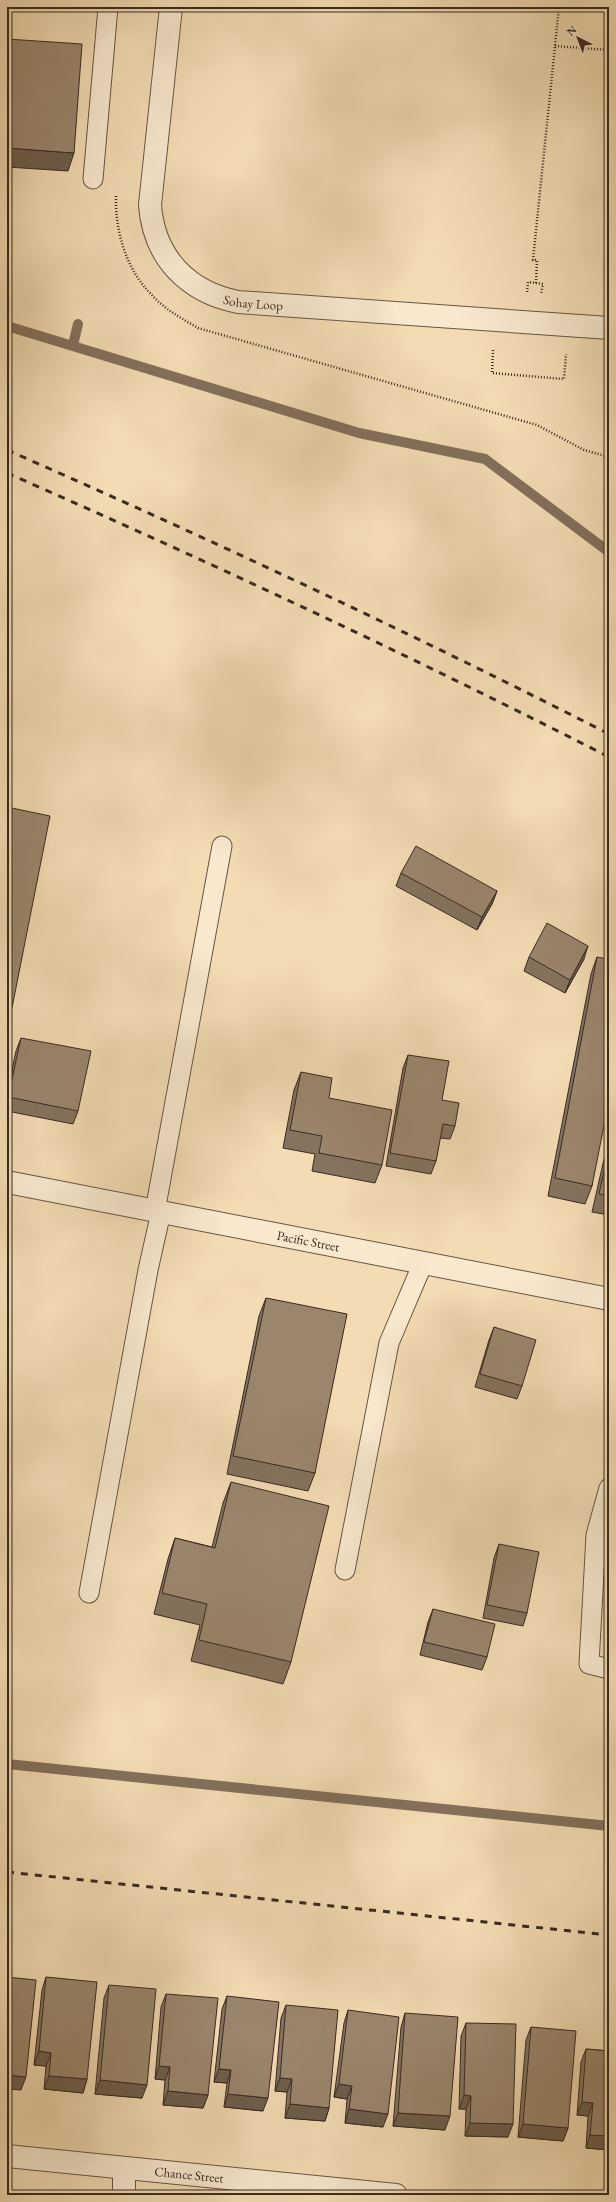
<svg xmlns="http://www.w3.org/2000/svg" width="616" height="2202" viewBox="0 0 616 2202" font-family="'EB Garamond',serif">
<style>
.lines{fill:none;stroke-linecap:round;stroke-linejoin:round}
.stream{stroke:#83705c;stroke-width:10}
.lane-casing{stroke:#685646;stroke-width:21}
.street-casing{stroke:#685646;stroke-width:24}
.path{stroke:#392a22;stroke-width:2.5;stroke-dasharray:1 2;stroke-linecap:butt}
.lane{stroke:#f7e8ce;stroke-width:19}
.street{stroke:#f7e8ce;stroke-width:22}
.rail{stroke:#392a22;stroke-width:3;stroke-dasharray:7 7;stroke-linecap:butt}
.wall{fill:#84735e;stroke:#392a22}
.shaded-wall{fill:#6c5e4c;stroke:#392a22}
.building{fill:#9a866d;stroke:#392a22}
.labels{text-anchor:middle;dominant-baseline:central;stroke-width:3.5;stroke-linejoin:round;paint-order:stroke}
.street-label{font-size:13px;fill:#392a22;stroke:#f7e8ce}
</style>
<rect width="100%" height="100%" fill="#f3dbb3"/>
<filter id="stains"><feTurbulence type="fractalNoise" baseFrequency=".005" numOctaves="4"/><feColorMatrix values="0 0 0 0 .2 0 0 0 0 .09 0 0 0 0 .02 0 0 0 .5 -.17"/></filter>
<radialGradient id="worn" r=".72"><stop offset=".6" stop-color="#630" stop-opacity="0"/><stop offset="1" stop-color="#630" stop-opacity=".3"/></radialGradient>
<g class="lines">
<g class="stream">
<path d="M7,326L359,433L485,459L609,552"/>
<path d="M73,345L78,324"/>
<path d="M7,1764L609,1826"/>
</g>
<g class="lane-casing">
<g id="lane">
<path d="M93,179L108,7"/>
<path d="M155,1211L222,846"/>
<path d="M609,1488L596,1535L589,1664L609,1669"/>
<path d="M345,1570L389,1343L423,1263"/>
<path d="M89,1593L148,1270L161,1212"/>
</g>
</g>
<g class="street-casing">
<g id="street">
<path id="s1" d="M171,7L150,205C154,258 188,292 238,302L609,328"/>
<path id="s2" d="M7,1182L609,1299"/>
<path id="s3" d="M7,2156L396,2195"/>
<path d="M124,2195V2168"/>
</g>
</g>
<g class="path">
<path d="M555,46L609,50"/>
<path d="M116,196C115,231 126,269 151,294C164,309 181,318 198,328L537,425L584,450L609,457"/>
<path d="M536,283L537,260H533L559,7"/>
<path d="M527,292L528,282L543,284L541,294"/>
<path d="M493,350L492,373L564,379L566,354"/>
</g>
<use href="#lane" class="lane"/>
<use href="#street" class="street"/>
<g class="rail">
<path d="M7,450C210,539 411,633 609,734"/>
<path d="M7,473C210,562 411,656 609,757"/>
<path d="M7,1872L609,1935"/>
</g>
</g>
<g class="wall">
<path d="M401,873L497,891L492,904L477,930L396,886Z"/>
<path d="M529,957L584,959L565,993L524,971Z"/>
<path d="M597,957L592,1186L585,1204L548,1196L591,974Z"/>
<path d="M21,1038L78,1111L73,1124L7,1111V1093L16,1051Z"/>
<path d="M408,1055L442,1100L455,1126L450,1139L440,1138L436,1161L431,1174L386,1166L403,1068Z"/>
<path d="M301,1072L329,1098L382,1165L375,1183L312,1171L315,1154L283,1148L294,1090Z"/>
<path d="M609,1137V1215L592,1212Z"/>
<path d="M266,1298L315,1473L308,1491L227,1474L259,1316Z"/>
<path d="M494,1327L522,1386L517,1399L475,1387L489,1340Z"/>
<path d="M231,1482L291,1662L283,1684L191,1661L200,1625L154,1614L168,1559L175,1538L212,1547L223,1503Z"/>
<path d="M499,1544L527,1613L523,1626L483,1618L494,1558Z"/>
<path d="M433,1609L487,1657L482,1670L420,1655L428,1622Z"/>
<path d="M46,1977L87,2079L83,2093L44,2089L46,2066L34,2065L42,1990Z"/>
<path d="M109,1985L142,2098L95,2094L104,1998Z"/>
<path d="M166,1994L208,2095L203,2108L163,2105L165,2080L155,2079L161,2007Z"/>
<path d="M227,1996L263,2111L224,2107L227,2083L214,2082L222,2009Z"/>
<path d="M286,2005L329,2108L325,2121L285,2118L287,2092L275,2091L281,2018Z"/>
<path d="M348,2010L383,2127L345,2123L347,2099L334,2097L344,2023Z"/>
<path d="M405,2013L445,2130L393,2126L401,2027Z"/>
<path d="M466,2023L508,2137L465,2136L466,2109H459L461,2036Z"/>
<path d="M531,2027L568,2128L563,2141L518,2137L526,2040Z"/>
<path d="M586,2049L609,2051V2150L586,2148L588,2116L577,2115L581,2062Z"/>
</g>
<g class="shaded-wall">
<path d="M7,148L74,153L68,171L7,167Z"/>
<path d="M497,891L492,904L477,930L482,917Z"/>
<path d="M588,946L584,959L565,993L570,980Z"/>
<path d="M39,2051L51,2053L46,2066L34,2065Z"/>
<path d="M159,2066L170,2067L165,2080L155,2079Z"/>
<path d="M219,2069L231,2070L227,2083L214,2082Z"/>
<path d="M7,2075L26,2077L21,2090L7,2089Z"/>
<path d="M49,2076L87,2079L83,2093L44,2089Z"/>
<path d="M280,2078L292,2079L287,2092L275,2091Z"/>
<path d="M100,2080L147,2085L142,2098L95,2094Z"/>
<path d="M339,2084L352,2086L347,2099L334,2097Z"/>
<path d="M168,2091L208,2095L203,2108L163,2105Z"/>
<path d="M228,2094L268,2098L263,2111L224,2107Z"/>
<path d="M464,2095L471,2096L466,2109H459Z"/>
<path d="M582,2102L593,2103L588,2116L577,2115Z"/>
<path d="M290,2104L329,2108L325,2121L285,2118Z"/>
<path d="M349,2109L388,2114L383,2127L345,2123Z"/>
<path d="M398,2113L450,2116L445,2130L393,2126Z"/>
<path d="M470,2123L513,2124L508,2137L465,2136Z"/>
<path d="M523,2124L568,2128L563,2141L518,2137Z"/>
<path d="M590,2135L609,2136V2150L586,2148Z"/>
</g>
<g class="building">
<path d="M7,39L82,44L74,153L7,148Z"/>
<path d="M7,807L50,816L7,1033Z"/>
<path d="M416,846L497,891L482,917L401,873Z"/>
<path d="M547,923L588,946L570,980L529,957Z"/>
<path d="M597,957L609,959V1100L592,1186L555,1178Z"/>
<path d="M21,1038L91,1051L78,1111L8,1097Z"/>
<path d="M408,1055L449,1061L442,1100L459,1103L455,1126L443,1124L436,1161L390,1153Z"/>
<path d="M301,1072L332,1078L329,1098L392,1110L382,1165L319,1153L322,1136L290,1130Z"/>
<path d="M609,1148V1196L599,1194Z"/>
<path d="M266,1298L347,1314L315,1473L233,1456Z"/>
<path d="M494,1327L536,1340L522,1386L480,1374Z"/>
<path d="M231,1482L329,1506L291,1662L199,1640L207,1604L162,1593L175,1538L215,1548Z"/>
<path d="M499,1544L539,1552L527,1613L487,1605Z"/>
<path d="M433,1609L495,1624L487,1657L424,1642Z"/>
<path d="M7,1977L36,1980L26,2077L7,2075Z"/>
<path d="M46,1977L97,1982L87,2079L49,2076L51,2053L39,2051Z"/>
<path d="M109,1985L156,1989L147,2085L100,2080Z"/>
<path d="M166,1994L218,1998L208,2095L168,2091L170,2067L159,2066Z"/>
<path d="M227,1996L279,2002L268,2098L228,2094L231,2070L219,2069Z"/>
<path d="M286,2005L338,2010L329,2108L290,2104L292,2079L280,2078Z"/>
<path d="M348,2010L399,2017L388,2114L349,2109L352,2086L339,2084Z"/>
<path d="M405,2013L458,2017L450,2116L398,2113Z"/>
<path d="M466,2023L516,2024L513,2124L470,2123L471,2096L464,2095Z"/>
<path d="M531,2027L576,2031L568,2128L523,2124Z"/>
<path d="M586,2049L609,2051V2136L590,2135L593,2103L582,2102Z"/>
</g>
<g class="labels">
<g class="street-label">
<text stroke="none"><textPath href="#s1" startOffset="356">Sohay Loop</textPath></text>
<text stroke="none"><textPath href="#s2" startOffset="307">Pacific Street</textPath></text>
<text stroke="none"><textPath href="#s3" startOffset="183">Chance Street</textPath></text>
</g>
</g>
<rect width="616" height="2202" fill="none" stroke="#f3dbb3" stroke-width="24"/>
<rect x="8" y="8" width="600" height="2186" fill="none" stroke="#392a22" stroke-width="2"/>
<rect x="12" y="12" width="592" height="2178" fill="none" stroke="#392a22"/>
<g transform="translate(578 38) rotate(318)" stroke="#f7e8ce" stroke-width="3" paint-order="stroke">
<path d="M0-3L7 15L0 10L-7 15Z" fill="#392a22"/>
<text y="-6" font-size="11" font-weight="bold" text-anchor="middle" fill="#392a22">N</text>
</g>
<rect width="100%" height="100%" filter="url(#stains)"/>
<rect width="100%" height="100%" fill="url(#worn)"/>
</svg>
